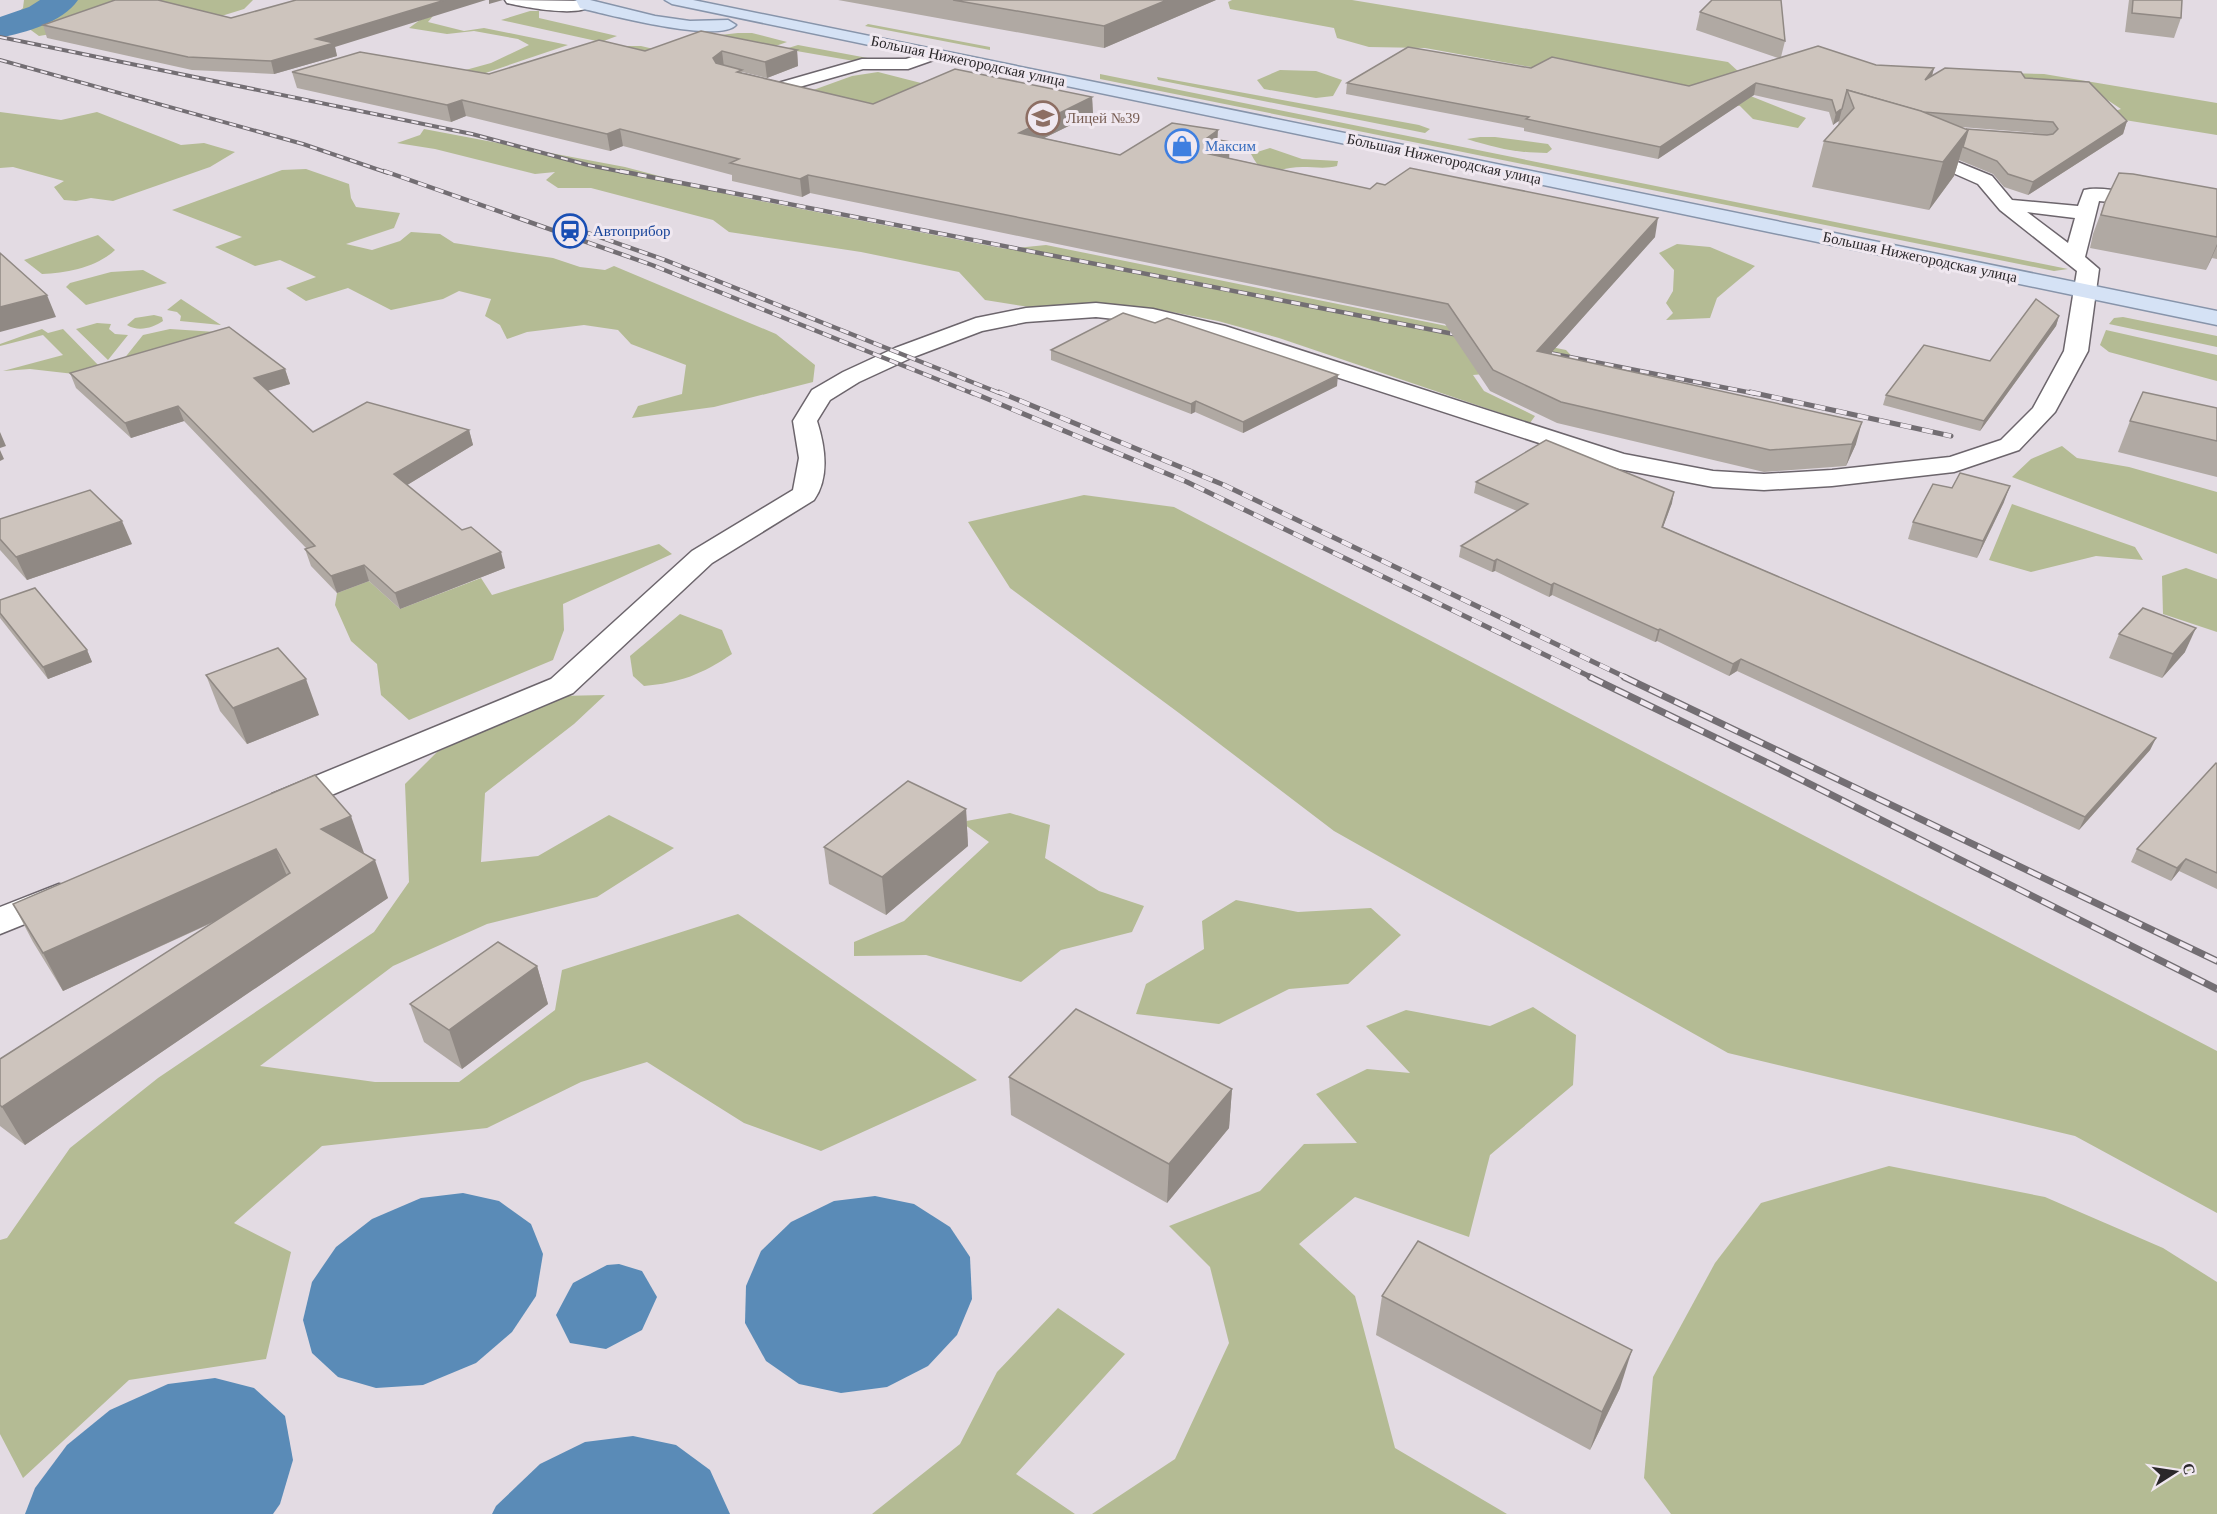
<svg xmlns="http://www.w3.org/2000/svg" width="2217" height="1514" viewBox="0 0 2217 1514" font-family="Georgia,serif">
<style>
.green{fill:#b4bb94}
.water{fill:#5a8bb7}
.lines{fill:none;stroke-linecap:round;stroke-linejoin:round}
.river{fill:#5a8bb7;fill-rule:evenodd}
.minor-casing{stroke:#6c656c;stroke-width:3}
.major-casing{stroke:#8794aa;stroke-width:3}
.minor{fill:#fff;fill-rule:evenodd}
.major{fill:#d5e2f5;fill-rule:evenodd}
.rail-far3-casing{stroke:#736e73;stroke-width:4}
.rail-far2-casing{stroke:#736e73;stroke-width:4.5}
.rail-far1-casing{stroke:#736e73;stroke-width:5}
.rail-casing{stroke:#736e73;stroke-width:7}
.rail-far3{stroke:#f0e8f0;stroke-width:2;stroke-dasharray:7;stroke-linecap:butt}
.rail-far2{stroke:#f0e8f0;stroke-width:3;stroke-dasharray:9;stroke-linecap:butt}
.rail-far1{stroke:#f0e8f0;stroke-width:4;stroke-dasharray:11;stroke-linecap:butt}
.rail{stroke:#f0e8f0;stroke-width:4.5;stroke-dasharray:14;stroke-linecap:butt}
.wall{fill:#b0a9a3;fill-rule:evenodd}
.shaded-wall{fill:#908984}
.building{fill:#cdc4bd;stroke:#908984;stroke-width:1.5}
.labels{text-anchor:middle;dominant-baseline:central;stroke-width:6;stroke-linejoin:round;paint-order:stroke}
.far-street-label{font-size:15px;fill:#2a272a;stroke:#f0e8f0}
.far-education-label{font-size:15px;fill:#785e54;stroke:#f0e8f0;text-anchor:start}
.far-shop-label{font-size:15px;fill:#366cbe;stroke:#f0e8f0;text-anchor:start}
.far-transit-label{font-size:15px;fill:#164399;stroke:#f0e8f0;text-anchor:start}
</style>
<rect width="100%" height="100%" fill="#e3dbe3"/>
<g class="green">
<path d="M24,0H253L244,9L215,18L69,31L39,36L13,17L23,8Z"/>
<path d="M1232,0H1352L1728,62L1751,83L1748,95L1806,118L1798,128L1753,119L1740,106L1621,79L1536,68L1425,48L1369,47L1337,38L1334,28L1230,9L1228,2Z"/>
<path d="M530,11H539V18L617,36L601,42L501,20Z"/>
<path d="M433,16L428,22L464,31L484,28L568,45L447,86L451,74L491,63L529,45L518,39L474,31L447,34L409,28L420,20Z"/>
<path d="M868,24L990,47V50L865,26Z"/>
<path d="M738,33H752L787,42L701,72L621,46H641L700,60L675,40Z"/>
<path d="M798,45L873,59L854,61L785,49Z"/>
<path d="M1280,70L1316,71L1342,80L1333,96L1316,98L1264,89L1257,80Z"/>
<path d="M878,72L921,83L951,85L891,114L805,93L852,76Z"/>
<path d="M2005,73L2044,74L2217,103V135L2100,116L2121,109L2100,95L2016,81Z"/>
<path d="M1100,74L2068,269L2054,271L1100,79Z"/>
<path d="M1157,77L1419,125L1430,129L1425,133L1158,80Z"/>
<path d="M0,112L61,120L97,112L181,145L204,143L235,152L210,167L113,201L91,198L76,201L64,200L54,187L64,181L13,167L0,168Z"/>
<path d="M424,129L625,167L735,196L1006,249L1046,245L1566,350L1580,365L1473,375L1484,391L1535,416L1530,423L1279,338L1218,321L1157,309L1093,304L1042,309L985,300L959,272L861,252L729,232L713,220L591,188H558L546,180L555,172L535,174L435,149L397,143L420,135Z"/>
<path d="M1480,137H1495L1548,144L1552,149L1547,153C1518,153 1495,148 1467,139Z"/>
<path d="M1270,148L1302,159L1338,161L1337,166C1322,170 1306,165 1290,168C1282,169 1276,173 1267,170C1258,168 1255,161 1251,154Z"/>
<path d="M306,169L349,184L351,198L356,207L400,213L394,228L346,244L372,250L400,241L411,232L440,234L454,243L553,258L580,267L605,270L614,266L776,334L815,365L813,382L714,407L632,418L638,406L682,394L686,365L631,344L618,330L584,325L527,332L507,339L500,325L485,316L491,299L459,291L443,299L391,310L348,288L306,301L286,288L316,277L280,260L255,266L215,247L242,237L172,210L282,170Z"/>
<path d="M98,235L115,250C97,267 67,273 42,274L24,260Z"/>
<path d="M1677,244L1710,247L1755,266L1717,298L1710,318L1666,320L1673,313L1666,303L1673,291L1674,270L1659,253Z"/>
<path d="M143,270L167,283L86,305L66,287L70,283L111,272Z"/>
<path d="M181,299L221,325L180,321L181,316L177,312L167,310Z"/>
<path d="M154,315L162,317L163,321C153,328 138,332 127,325L135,318Z"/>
<path d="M2123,317L2217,336V347L2109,324L2114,318Z"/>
<path d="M97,323L111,324L109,329L115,334L128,335L108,360L76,329Z"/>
<path d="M42,329L48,333L63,329L101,368L83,375L30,369L3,371L63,355L43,335L0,346V344Z"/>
<path d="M170,329L216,332L123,360L143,335Z"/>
<path d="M2106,330L2217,355V381L2109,352L2100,345Z"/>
<path d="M2062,446L2077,458L2129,467L2217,492V554L2012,477L2031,459Z"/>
<path d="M1084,495L1174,507L2217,1051V1213L2075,1136L1728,1053L1334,831L1179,713L1010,588L968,522Z"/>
<path d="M2012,504L2135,547L2143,560L2096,556L2031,572L1989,560Z"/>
<path d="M659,544L672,554L563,604L564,630L553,660L409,720L381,695L377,664L351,641L335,605L337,593L369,581L400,609L481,578L492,595Z"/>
<path d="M2186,568L2217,579V632L2163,614L2162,576Z"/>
<path d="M680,614L722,630L732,654C703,674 679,683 644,686L633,676L630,656Z"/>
<path d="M605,695L574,724L485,793L481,862L538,856L609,815L674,848L597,897L487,924L393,966L260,1066L375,1082H459L555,1010L562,970L738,914L977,1080L821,1151L744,1123L647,1062L581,1082L487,1128L322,1146L234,1223L291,1252L266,1359L129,1380L23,1478L0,1434V1240L7,1238L70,1148L158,1078L374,932L409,882L405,784L437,752L559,696Z"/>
<path d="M1010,813L1050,825L1045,858L1099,891L1144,906L1132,932L1061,950L1021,982L926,955L854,956V942L904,921L989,842L961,822Z"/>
<path d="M1236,900L1298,912L1371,908L1401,935L1348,984L1289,989L1219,1024L1136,1014L1146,984L1204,949L1202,921Z"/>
<path d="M1533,1007L1576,1035L1573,1085L1490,1155L1469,1237L1355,1197L1299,1244L1355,1296L1395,1448L1507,1514H1092L1175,1459L1229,1343L1210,1267L1169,1226L1260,1191L1304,1144L1357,1143L1316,1094L1367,1069L1410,1073L1366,1026L1406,1010L1490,1026Z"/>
<path d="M1889,1166L2045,1197L2163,1248L2217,1282V1514H1671L1644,1478L1653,1377L1715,1263L1761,1203Z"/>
<path d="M1058,1308L1125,1354L1016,1474L1075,1514H872L960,1444L997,1372Z"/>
</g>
<g class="water">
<path d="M463,1193L499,1201L531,1224L543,1254L536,1296L512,1332L476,1363L423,1385L376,1388L338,1377L312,1353L303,1320L312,1282L336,1247L372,1219L421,1198Z"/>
<path d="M875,1196L914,1204L950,1227L970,1257L972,1299L957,1335L928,1366L887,1387L841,1393L799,1384L766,1361L745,1323L746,1286L761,1251L791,1222L834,1201Z"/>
<path d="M619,1264L642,1271L657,1297L642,1330L606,1349L570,1343L556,1315L573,1283L607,1265Z"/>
<path d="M215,1378L254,1388L285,1416L293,1460L280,1504L273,1514H25L35,1488L67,1445L110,1410L168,1384Z"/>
<path d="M633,1436L676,1445L710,1470L730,1514H492L496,1506L540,1464L585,1442Z"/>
</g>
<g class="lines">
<path class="river" d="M40,0H78C62,23 26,32 0,38V17L29,7Z"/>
<g class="minor-casing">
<g id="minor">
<path d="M505,0L585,1L592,5C580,18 524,7 507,3Z"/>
<path d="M936,49L942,51L944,54L942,57L908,69H863L778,93L740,84L738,80L746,75L778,83L862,59H906Z"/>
<path d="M1916,145L1992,176L2012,200L2078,206L2084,190C2097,187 2114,190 2127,193L2130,197L2127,201L2120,203L2099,201L2085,257L2099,269L2088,351L2055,412L2019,450L1954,472L1832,486L1764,490L1713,487L1619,469L1210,336L1153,323L1096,317L1026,322L982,331L911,358L859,382L830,400L817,421C825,446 830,477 814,500L712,563L573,693L296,810L284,813L272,810L267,802L272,794L551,679L692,551L793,490L799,458L793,421L812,390L843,372L895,348L976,318L1026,308L1096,303L1153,309L1225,326L1624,454L1713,471L1764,474L1832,470L1950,457L2001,440L2033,408L2064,351L2077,271L2000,210L1978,184L1910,154L1907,150L1910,146ZM2027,212L2075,218L2068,243Z"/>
<path d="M59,884L72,887L77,896L72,905L0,934V907Z"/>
</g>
</g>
<g class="major-casing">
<g id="major">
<path d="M576,0H590L655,16L690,21L728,20L736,25C719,44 605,14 580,8Z"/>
<path d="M665,0H693L2217,311V325L672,4Z"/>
</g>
</g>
<use href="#minor" class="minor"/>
<use href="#major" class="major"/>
<g class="rail-far3-casing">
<g id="rail-far3">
<path d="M0,37L472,134L588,165L628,173"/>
<path d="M0,60L303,144L388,173"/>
</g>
</g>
<g class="rail-far2-casing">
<g id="rail-far2">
<path d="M384,171L652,265L974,394"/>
<path d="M620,171L1469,337"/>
<path d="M588,233L665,260L1002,394"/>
<path d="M1534,350L1757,394"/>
</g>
</g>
<g class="rail-far1-casing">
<g id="rail-far1">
<path d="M971,392L1187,482L1593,678"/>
<path d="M999,392L1224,485L1627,678"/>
<path d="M1750,392L1951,436"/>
</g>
</g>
<g class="rail-casing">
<g id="rail">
<path d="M1590,677L1774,766L2217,989"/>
<path d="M1624,677L2217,961"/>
</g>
</g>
<use href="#rail-far3" class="rail-far3"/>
<use href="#rail-far2" class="rail-far2"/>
<use href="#rail-far1" class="rail-far1"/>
<use href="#rail" class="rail"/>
</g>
<g class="wall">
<path d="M838,0H1216L1104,48Z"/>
<path d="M2129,0H2182L2181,18L2174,38L2125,32Z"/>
<path d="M1700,12L1785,41L1781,57L1876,65L1934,68L1932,76L2025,78L2127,121L2123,134L2028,195L2004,187L1993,174L1959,160L1954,176L1929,210L1812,187L1824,141L1838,125L1839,121L1837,122L1833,125L1829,112L1754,95L1658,159L1524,131V128L1346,94L1347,83L1531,68L1689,86L1778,58L1696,30ZM1961,127L2049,134H2050L1966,129Z"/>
<path d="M43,25L335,47L337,56L274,74L192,70L47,38Z"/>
<path d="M797,50L798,66L767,78L742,72V73L873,104L1092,97L1093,114L1044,138L1120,155L1217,140L1229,158L1370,189L1655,237L1550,354L1856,444L1846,466L1764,472L1557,423L1490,391L1445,324L810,193L802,197L732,181V175L623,146L610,151L466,116L451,122L297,88L292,72L489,74L645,51Z"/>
<path d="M2217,189V259L2212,258L2206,270L2090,248L2093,234L2105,202Z"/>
<path d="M2059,316L2056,326L1980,431L1883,405L1886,395L1990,361Z"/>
<path d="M1051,350L1337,386L1243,433L1195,412L1191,414L1051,360Z"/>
<path d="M285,369L290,384L268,391L313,432L469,430L473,445L407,485L505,568L400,609L369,581L337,593L311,566L305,549H307L184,421L131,438L76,388L70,373Z"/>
<path d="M2217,408V477L2118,452L2130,421Z"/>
<path d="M1476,482L1672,503L1663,527L2156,738L2150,750L2079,830L1737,671L1729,676L1657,641L1655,642L1552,595L1549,597L1495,571L1492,572L1459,557L1461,546L1517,511L1474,493Z"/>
<path d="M2004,502L1977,558L1908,539L1913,522Z"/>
<path d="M0,519L132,544L27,580L0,550Z"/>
<path d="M0,600L87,650L92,662L48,679L0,618Z"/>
<path d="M2119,634L2185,652L2162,678L2109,658Z"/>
<path d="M206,675L319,715L247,744L220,711Z"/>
<path d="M2217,764V889L2179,871L2171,881L2131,862L2137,849Z"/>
<path d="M315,775L364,853L388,898L25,1145L0,1126V1059L214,922L63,991L33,942L13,904Z"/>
<path d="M966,809L968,846L886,915L829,884L824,847Z"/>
<path d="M537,966L548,1004L462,1069L424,1042L410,1004Z"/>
<path d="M1009,1077L1232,1089L1229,1128L1167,1203L1011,1115Z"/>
<path d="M1382,1296L1620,1388L1590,1450L1376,1335Z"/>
</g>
<g class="shaded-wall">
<path d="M445,0H486L335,47L337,56L274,74L271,61L316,39Z"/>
<path d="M489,0H503L489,4Z"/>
<path d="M1167,0H1216L1104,48V26Z"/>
<path d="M797,50L798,66L767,78L765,62Z"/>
<path d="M722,51L724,67L715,74L713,58Z"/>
<path d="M1934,68L1931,79L1925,80Z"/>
<path d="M1756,83L1754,95L1658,159L1660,147Z"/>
<path d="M1092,97L1093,114L1020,150L1019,133Z"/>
<path d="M462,100L466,116L451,122L447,105Z"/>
<path d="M1842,109L1839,121L1837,122L1833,125L1836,113L1840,110Z"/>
<path d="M2127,121L2123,134L2028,195L2033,182Z"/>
<path d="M620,129L623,146L610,151L607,134Z"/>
<path d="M1218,130L1217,148L1207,138Z"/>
<path d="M1968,130L1954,176L1929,210L1943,162Z"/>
<path d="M1230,142L1229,160L1209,154Z"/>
<path d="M808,175L810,193L802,197L800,179Z"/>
<path d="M1658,218L1655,237L1534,372L1537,351Z"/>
<path d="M2217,244V246L2206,270Z"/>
<path d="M47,295L56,317L0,332V307Z"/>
<path d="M2059,316L2056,326L1980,431L1984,421Z"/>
<path d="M285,369L290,384L259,393L254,378Z"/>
<path d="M1338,375L1337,386L1243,433V422Z"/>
<path d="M1196,401L1195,412L1191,414V404Z"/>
<path d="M178,406L184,421L131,438L125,423Z"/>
<path d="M1862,422L1856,444L1846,466L1852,444Z"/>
<path d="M469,430L473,445L399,490L394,474Z"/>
<path d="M0,432L6,446L0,448Z"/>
<path d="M0,450L4,459L0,461Z"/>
<path d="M2010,486L2004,502L1977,558L1983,541Z"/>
<path d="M1674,492L1672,503L1659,538L1662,527Z"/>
<path d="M122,521L132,544L27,580L16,557Z"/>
<path d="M501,552L505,568L400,609L395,593Z"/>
<path d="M1497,559L1495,571L1492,572L1494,561Z"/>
<path d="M364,565L369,581L337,593L331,576Z"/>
<path d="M1554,583L1552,595L1549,597L1551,585Z"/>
<path d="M2196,628L2185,652L2162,678L2173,654Z"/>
<path d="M1660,629L1657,641L1655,642L1658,630Z"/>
<path d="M87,650L92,662L48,679L43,667Z"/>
<path d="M1741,659L1737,671L1729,676L1733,664Z"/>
<path d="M306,679L319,715L247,744L233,708Z"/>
<path d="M2156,738L2150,750L2079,830L2085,817Z"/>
<path d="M966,809L968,846L886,915L882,877Z"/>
<path d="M351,816L364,853L321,829Z"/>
<path d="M276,849L291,886L63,991L43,953Z"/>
<path d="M2186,859L2179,871L2171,881L2177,868Z"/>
<path d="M375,860L388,898L25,1145L2,1107Z"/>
<path d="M537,966L548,1004L462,1069L449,1030Z"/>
<path d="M1232,1089L1229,1128L1167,1203L1169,1164Z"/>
<path d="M1632,1350L1620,1388L1590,1450L1602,1412Z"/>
</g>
<g class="building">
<path d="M115,0H158L231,18L296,0H445L316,39L334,43L271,61L188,57L43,25Z"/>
<path d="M953,0H1167L1104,26Z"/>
<path d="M1712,0H1781L1785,41L1700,12Z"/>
<path d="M2133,0H2182L2181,18L2132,13Z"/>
<path d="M701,31L797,50L765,62L722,51L713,58L716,63L742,70L737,72L873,104L955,69L1092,97L1019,133L1120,155L1172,123L1218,130L1207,138L1230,142L1209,154L1370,189L1377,183L1385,185L1410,168L1658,218L1537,351L1862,422L1852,444L1770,450L1561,402L1493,370L1448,304L808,175L800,179L730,163L739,159L620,129L607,134L462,100L447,105L292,72L360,52L489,74L599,40L645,51Z"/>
<path d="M1818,46L1876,65L1934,68L1925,80L1945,68L2021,72L2025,78L2089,82L2127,121L2033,182L2008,174L1997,161L1963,147L1968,130L1966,129L2047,135L2053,134L2058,129L2053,122L1923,112L1847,90L1842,109L1840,110L1836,113L1832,100L1756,83L1660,147L1526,119L1529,117L1347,83L1408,47L1531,68L1552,57L1689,86Z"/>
<path d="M1847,90L1921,111L1968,130L1943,162L1824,141L1854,108Z"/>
<path d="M2119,173L2133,174L2217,189V237L2101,215L2105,202Z"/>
<path d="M0,253L47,295L0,307Z"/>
<path d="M2036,299L2059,316L1984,421L1886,395L1924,345L1990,361Z"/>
<path d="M1123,313L1155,323L1167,318L1338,375L1243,422L1196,401L1191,404L1051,350Z"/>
<path d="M229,327L285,369L254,378L313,432L367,402L469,430L394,474L462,530L471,527L501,552L395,593L364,565L331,576L305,549L315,546L178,406L125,423L70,373Z"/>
<path d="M2143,392L2217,408V441L2130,421Z"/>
<path d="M1546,440L1674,492L1662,527L2156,738L2085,817L1741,659L1733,664L1660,629L1658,630L1554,583L1551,585L1497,559L1494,561L1461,546L1528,504L1476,482Z"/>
<path d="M1960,473L2010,486L1983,541L1913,522L1933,484L1952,488Z"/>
<path d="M90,490L122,521L16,557L0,539V519Z"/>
<path d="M35,588L87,650L43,667L0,613V600Z"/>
<path d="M2143,608L2196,628L2173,654L2119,634Z"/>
<path d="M278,648L306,679L233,708L206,675Z"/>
<path d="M2216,763L2217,764V873L2186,859L2177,868L2137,849Z"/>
<path d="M315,775L351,816L321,829L375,860L2,1107L0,1105V1059L290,873L276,849L43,953L13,904Z"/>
<path d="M908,781L966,809L882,877L824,847Z"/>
<path d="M498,942L537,966L449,1030L410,1004Z"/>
<path d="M1076,1009L1232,1089L1169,1164L1009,1077Z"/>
<path d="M1418,1241L1632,1350L1602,1412L1382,1296Z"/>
</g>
<defs>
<g id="university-ring" transform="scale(1.725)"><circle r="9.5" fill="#f0e8f0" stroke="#8d6e63" stroke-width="1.5"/><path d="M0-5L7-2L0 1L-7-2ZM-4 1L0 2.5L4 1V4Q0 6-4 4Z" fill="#8d6e63"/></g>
<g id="shop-ring" transform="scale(1.725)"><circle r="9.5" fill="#f0e8f0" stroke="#3f7fe0" stroke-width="1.5"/><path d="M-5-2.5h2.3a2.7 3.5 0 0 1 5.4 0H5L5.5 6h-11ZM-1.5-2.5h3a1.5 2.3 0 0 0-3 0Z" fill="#3f7fe0"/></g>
<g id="station-ring" transform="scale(1.725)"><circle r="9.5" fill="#f0e8f0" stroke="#1a4fb4" stroke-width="1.5"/><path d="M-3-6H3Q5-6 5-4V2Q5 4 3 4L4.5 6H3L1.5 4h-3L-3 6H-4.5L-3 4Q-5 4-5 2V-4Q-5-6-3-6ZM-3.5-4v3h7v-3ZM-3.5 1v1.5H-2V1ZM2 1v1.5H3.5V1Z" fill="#1a4fb4"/></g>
</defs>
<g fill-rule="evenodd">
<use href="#university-ring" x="1043" y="118"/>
<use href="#shop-ring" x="1182" y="146"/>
<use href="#station-ring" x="570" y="231"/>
</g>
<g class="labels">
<g class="far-street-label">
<text transform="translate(968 61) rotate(12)">Большая Нижегородская улица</text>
<text transform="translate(1444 159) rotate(12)">Большая Нижегородская улица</text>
<text transform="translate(1920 257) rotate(12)">Большая Нижегородская улица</text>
</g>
<g class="far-education-label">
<text x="1066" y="118">Лицей №39</text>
</g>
<g class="far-shop-label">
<text x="1205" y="146">Максим</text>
</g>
<g class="far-transit-label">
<text x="593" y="231">Автоприбор</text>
</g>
</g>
<g transform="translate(2175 1472) rotate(78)" stroke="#f0e8f0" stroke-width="4.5" paint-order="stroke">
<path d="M0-4.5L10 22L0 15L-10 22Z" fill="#2a272a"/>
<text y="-9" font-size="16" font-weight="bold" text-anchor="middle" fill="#2a272a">С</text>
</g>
</svg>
